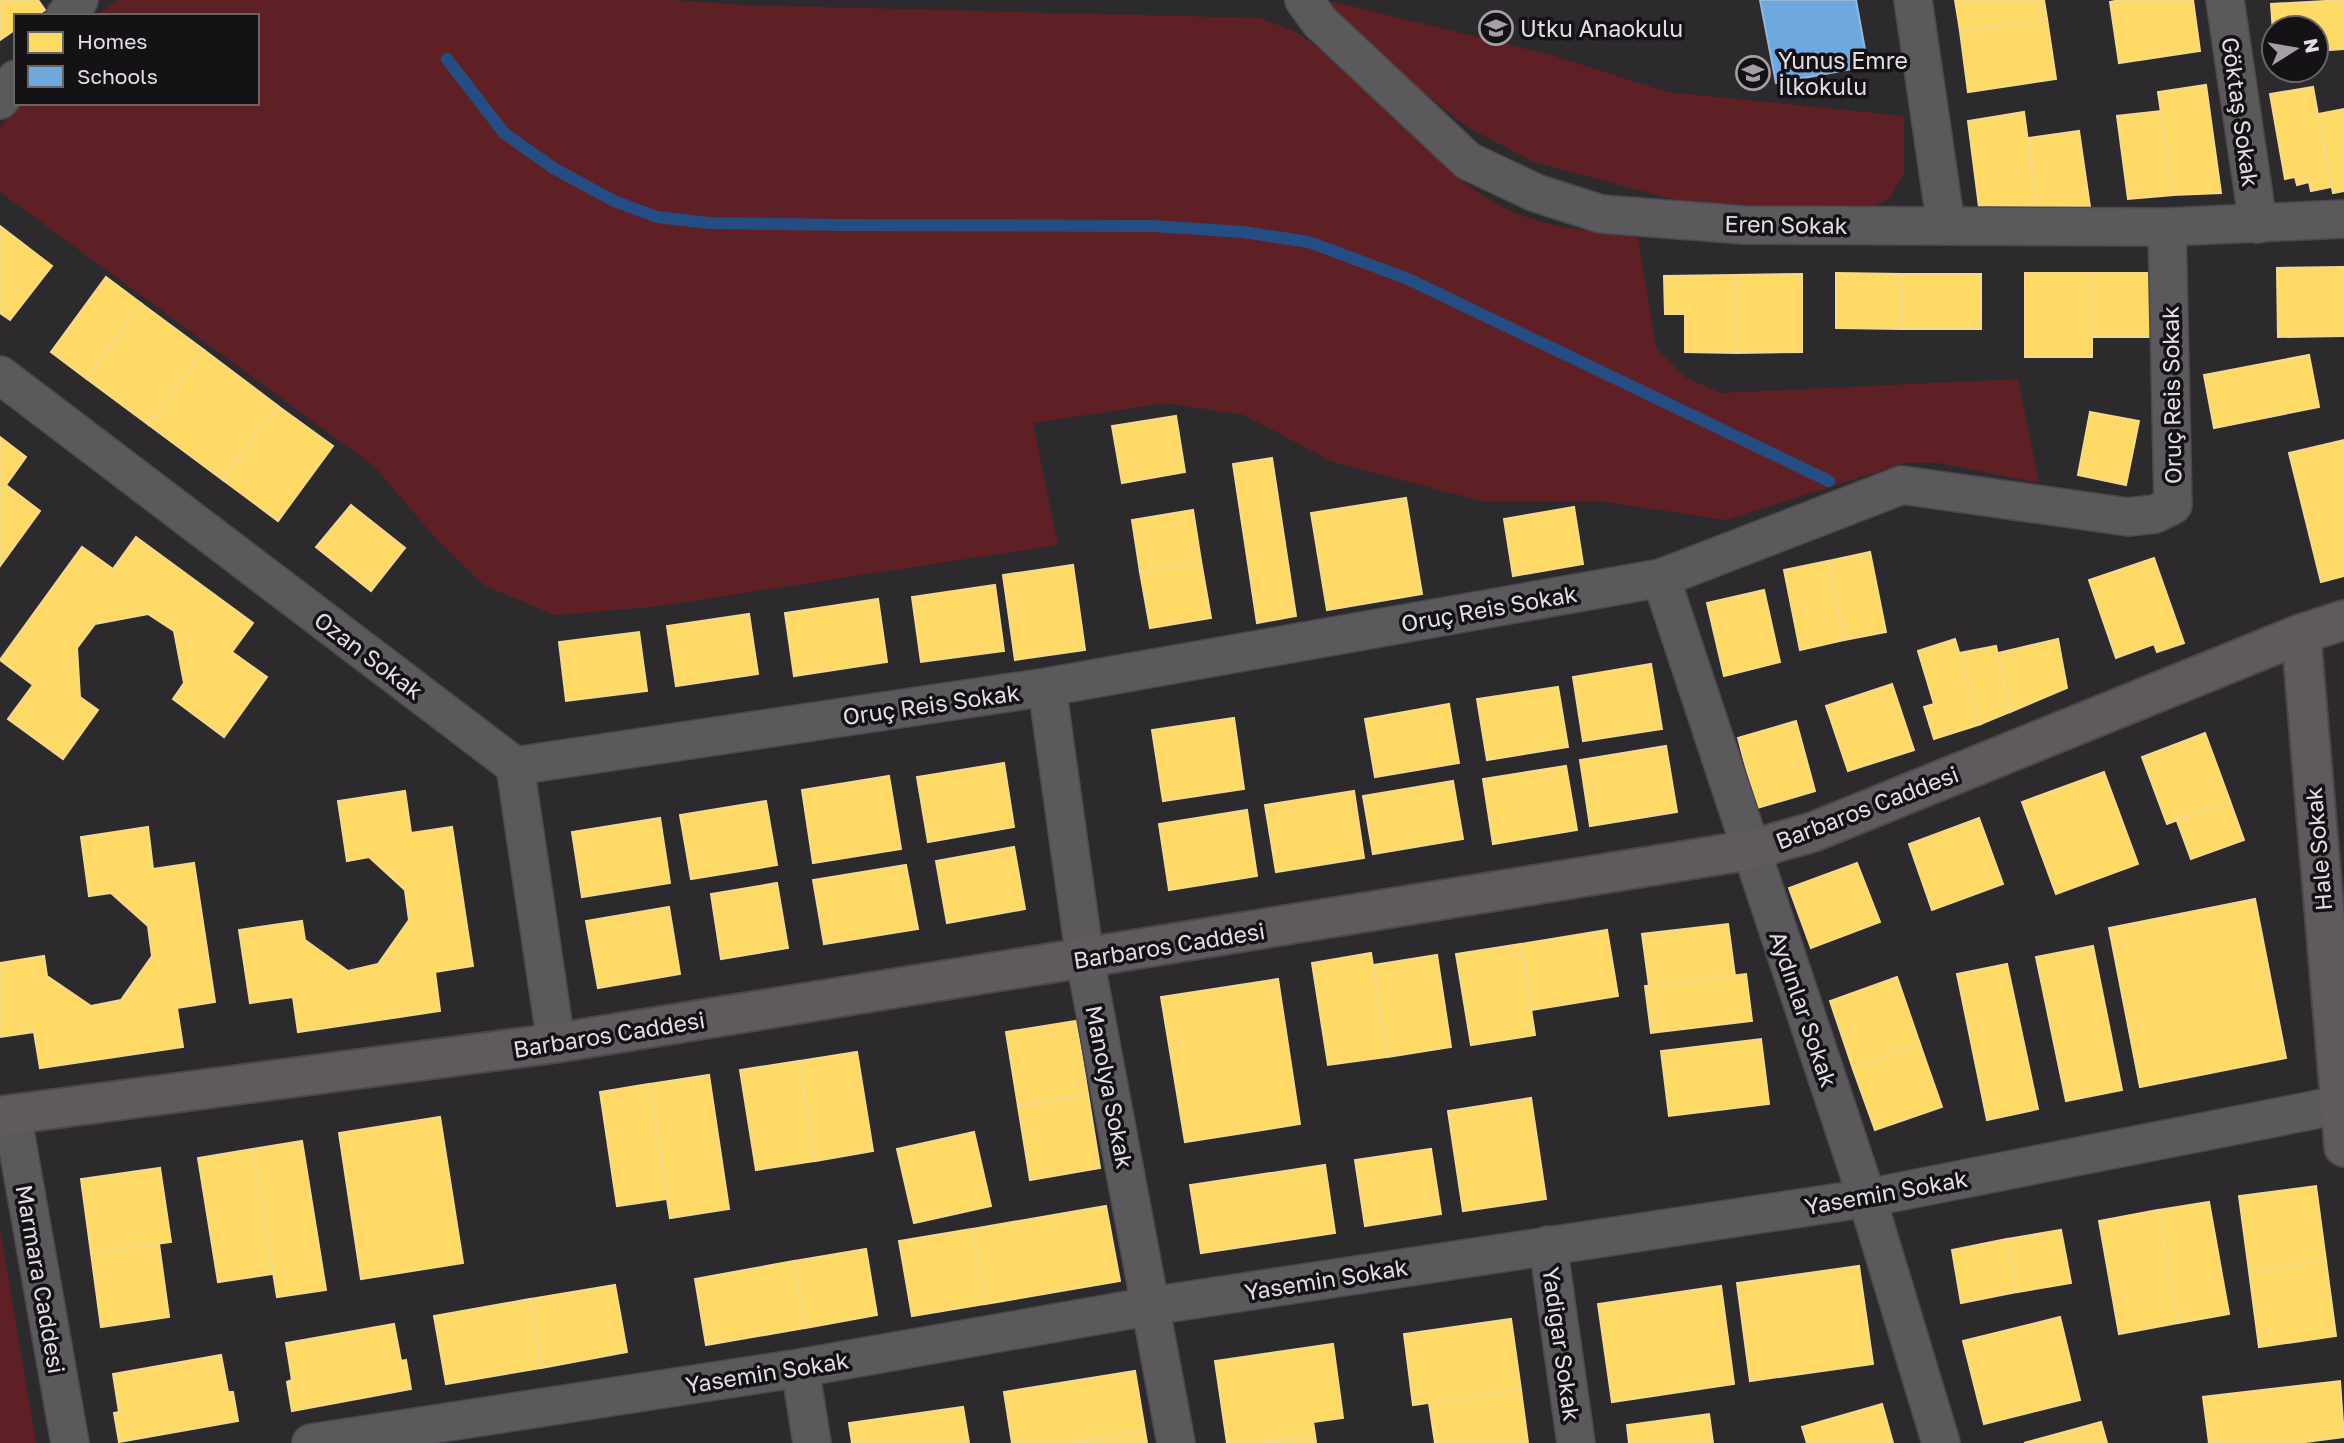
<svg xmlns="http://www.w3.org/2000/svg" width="2344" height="1443" viewBox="0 0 2344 1443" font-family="'Golos Text',sans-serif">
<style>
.green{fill:#5e2024}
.homes{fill:#ffd966;stroke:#f6da8c;stroke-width:2}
.schools{fill:#6fa8dc;stroke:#92b8de;stroke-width:2}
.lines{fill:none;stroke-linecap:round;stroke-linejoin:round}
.stream{stroke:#244e83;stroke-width:12}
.street-casing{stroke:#4b474c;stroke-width:40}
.secondary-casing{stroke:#4b474c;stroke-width:42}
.street{stroke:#5b595c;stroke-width:37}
.secondary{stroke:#5f5a5e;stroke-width:38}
.labels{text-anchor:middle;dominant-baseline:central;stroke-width:7;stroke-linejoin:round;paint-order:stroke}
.poi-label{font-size:23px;fill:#e2dee4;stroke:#151216;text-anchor:start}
.street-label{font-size:23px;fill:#e2dee4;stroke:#151216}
</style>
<rect width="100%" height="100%" fill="#2d2a2e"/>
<g class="green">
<path d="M119,0H673L743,5L1259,18C1273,24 1291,28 1303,37C1376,84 1425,167 1503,207C1545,229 1592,231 1638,237L1656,348L1685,377L1720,393L2018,379L2039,483L1939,463H1905L1726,520L1599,501H1481L1333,462L1244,415L1166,403L1033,423L1058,545L652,607L555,615L485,586L438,541L374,466L0,192V128L18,103H257V16H96Z"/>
<path d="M1326,0L1551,55L1667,92L1904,116V174L1890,198L1872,207L1831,209L1679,201L1534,162L1467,127L1395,69Z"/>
<path d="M0,1229L36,1443H0Z"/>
</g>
<g class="homes">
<path d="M0,0H38L45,10L36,16H16V29L0,40Z"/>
<path d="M1955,0H2044L2047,19L1960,31Z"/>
<path d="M2120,0H2193L2200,51L2119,63L2110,2Z"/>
<path d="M2344,0V49L2316,51V28H2274V47L2271,4Z"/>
<path d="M2047,19L2056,79L1968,92L1960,31Z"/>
<path d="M2206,85L2221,193L2173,195L2158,92Z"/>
<path d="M2313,87L2331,187L2311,191L2309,182L2297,185L2295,177L2285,179L2270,94Z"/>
<path d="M2344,109V191L2333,193L2318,114Z"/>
<path d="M2161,111L2173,195L2128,199L2117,116Z"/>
<path d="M2024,112L2037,208L1979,207L1968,121Z"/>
<path d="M2079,131L2090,207L2037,208L2028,138Z"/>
<path d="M0,226L52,266L10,320L0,313Z"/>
<path d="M2344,267V336L2278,337L2277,268Z"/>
<path d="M1836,273L1901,274L1902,329L1836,328Z"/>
<rect x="2025" y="273" width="67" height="84"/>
<path d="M2092,273H2151L2152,337H2092Z"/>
<path d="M1802,274V352L1737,353L1735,275Z"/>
<path d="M1901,274H1981V329H1902Z"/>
<path d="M1735,275L1737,353L1685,352V314H1665L1664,276Z"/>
<path d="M106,277L142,304L87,379L51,352Z"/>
<path d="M142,304L204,350L149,425L87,379Z"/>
<path d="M204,350L278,406L223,480L149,425Z"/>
<path d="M2309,355L2319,407L2214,428L2204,375Z"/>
<path d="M278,406L333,446L278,521L223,480Z"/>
<path d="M2090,412L2139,421L2126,485L2078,475Z"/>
<path d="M1176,416L1185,472L1122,483L1112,426Z"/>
<path d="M0,437L26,457L6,485L40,511L0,566Z"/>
<path d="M2344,440V576L2321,582L2289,453Z"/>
<path d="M1272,458L1296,616L1257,623L1233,464Z"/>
<path d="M1406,498L1422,594L1327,610L1311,513Z"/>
<path d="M351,505L405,548L371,591L316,547Z"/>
<path d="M1574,507L1583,564L1513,576L1504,519Z"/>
<path d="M1193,510L1201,561L1140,572L1132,520Z"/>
<path d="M136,537L253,623L232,652L267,677L224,737L173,699L184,683L174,631L148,614L95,624L77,648L80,697L98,710L63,759L8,719L33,685L0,660L82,547L113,569Z"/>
<path d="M1870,552L1886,632L1844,640L1828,561Z"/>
<path d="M2154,558L2184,643L2157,652L2154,644L2116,658L2089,580Z"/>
<path d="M1201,561L1211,618L1150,628L1140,572Z"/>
<path d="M1828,561L1844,640L1800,650L1784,570Z"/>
<path d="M1073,565L1085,650L1015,660L1003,575Z"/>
<path d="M995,585L1004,651L921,662L912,597Z"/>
<path d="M1764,590L1780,662L1724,676L1707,603Z"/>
<path d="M878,599L887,662L794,676L785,613Z"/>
<path d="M749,614L758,674L676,686L667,626Z"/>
<path d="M639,632L647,691L566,701L559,642Z"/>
<path d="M1955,639L1981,724L1934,739L1924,707L1934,704L1918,651Z"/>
<path d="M2058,639L2067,688L2010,712L1998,653Z"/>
<path d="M1996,646L2010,712L1981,724L1959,653Z"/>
<path d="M1651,664L1662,729L1583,741L1573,677Z"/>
<path d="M1892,684L1914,750L1848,771L1826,706Z"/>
<path d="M1558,687L1568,747L1487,760L1477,699Z"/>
<path d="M1449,704L1459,763L1375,777L1365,719Z"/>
<path d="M1234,718L1244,789L1163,801L1152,730Z"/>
<path d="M1796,721L1815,791L1757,808L1738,738Z"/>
<path d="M2205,733L2230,801L2167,824L2142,757Z"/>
<path d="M1666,746L1677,812L1590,826L1580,760Z"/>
<path d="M1004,763L1014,827L928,842L917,777Z"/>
<path d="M1566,766L1577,830L1493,844L1483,779Z"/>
<path d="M2104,772L2138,864L2056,894L2022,802Z"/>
<path d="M889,776L901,849L813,863L802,790Z"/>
<path d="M1453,781L1463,839L1373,854L1363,796Z"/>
<path d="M405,791L411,833L452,827L473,966L435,972L440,1011L298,1032L293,997L250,1003L239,930L302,921L305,940L348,971L378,964L409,920L405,890L369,857L347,861L338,801Z"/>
<path d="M1354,791L1364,858L1276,872L1265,805Z"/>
<path d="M766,801L777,865L691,879L680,815Z"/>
<path d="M2230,801L2244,840L2191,859L2177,821Z"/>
<path d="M1247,810L1257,876L1169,890L1159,824Z"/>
<path d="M660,818L670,883L582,897L572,832Z"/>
<path d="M1979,818L2003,884L1932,910L1909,844Z"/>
<path d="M148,827L153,869L194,863L215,1002L177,1008L183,1047L40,1068L34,1032L0,1037V963L44,956L47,976L91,1006L121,1000L152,956L148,926L111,893L89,896L81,837Z"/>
<path d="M1014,847L1025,909L947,923L936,861Z"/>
<path d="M1857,863L1880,922L1811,948L1789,888Z"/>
<path d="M906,865L918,929L824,944L813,880Z"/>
<path d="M777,883L788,948L721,959L711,894Z"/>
<path d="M2255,899L2286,1058L2140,1087L2109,928Z"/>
<path d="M669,907L680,974L598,988L586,921Z"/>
<path d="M1728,924L1735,976L1649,986L1642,934Z"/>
<path d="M1607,930L1618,996L1531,1010L1521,944Z"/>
<path d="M1521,944L1535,1035L1471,1045L1456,954Z"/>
<path d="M2093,946L2122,1090L2066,1101L2036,957Z"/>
<path d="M1371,953L1387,1057L1328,1065L1312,963Z"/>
<path d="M1437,955L1451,1047L1387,1057L1373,965Z"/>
<path d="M2007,964L2038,1109L1987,1120L1957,974Z"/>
<path d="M1746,974L1752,1021L1651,1033L1645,986Z"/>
<path d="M1897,977L1920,1044L1853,1069L1830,1001Z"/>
<path d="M1278,979L1300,1124L1185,1142L1161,997Z"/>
<path d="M1076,1021L1088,1094L1018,1106L1006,1032Z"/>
<path d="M1761,1039L1769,1104L1669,1116L1661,1051Z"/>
<path d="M1920,1044L1942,1107L1875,1130L1853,1069Z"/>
<path d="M857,1052L873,1151L815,1161L799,1061Z"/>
<path d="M799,1061L815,1161L756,1170L740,1070Z"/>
<path d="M709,1075L729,1209L670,1218L649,1084Z"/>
<path d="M649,1084L667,1199L617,1206L600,1092Z"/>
<path d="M1088,1094L1100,1168L1030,1180L1018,1106Z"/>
<path d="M1531,1098L1546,1199L1463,1211L1448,1111Z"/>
<path d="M440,1117L463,1263L361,1279L339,1133Z"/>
<path d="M974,1132L991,1206L914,1223L897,1149Z"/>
<path d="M302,1141L326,1290L277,1297L253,1149Z"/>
<path d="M253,1149L273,1274L218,1282L198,1158Z"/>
<path d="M1431,1149L1441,1214L1365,1226L1355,1160Z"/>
<path d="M1325,1165L1335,1233L1201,1253L1190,1185Z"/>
<path d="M160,1168L171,1242L91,1253L81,1179Z"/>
<path d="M2316,1186L2326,1261L2249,1271L2239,1196Z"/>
<path d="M2209,1202L2229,1314L2178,1323L2158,1210Z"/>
<path d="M1106,1206L1120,1281L985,1304L972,1229Z"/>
<path d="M2158,1210L2178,1323L2119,1334L2099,1221Z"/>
<path d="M972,1229L985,1304L912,1316L899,1241Z"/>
<path d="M2061,1230L2071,1283L2017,1292L2007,1239Z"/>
<path d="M2007,1239L2017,1292L1961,1303L1952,1250Z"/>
<path d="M159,1244L169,1317L101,1327L91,1253Z"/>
<path d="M866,1249L877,1315L805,1328L794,1261Z"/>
<path d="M794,1261L805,1328L706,1345L695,1279Z"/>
<path d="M2326,1261L2336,1336L2259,1347L2249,1271Z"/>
<path d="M1859,1266L1873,1364L1750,1381L1737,1283Z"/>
<path d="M615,1285L627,1352L541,1368L530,1299Z"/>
<path d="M1721,1286L1734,1384L1612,1402L1598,1304Z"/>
<path d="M530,1299L541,1368L446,1384L434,1316Z"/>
<path d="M2060,1317L2080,1400L1984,1424L1963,1341Z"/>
<path d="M1511,1319L1521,1390L1413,1405L1404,1334Z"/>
<path d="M394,1324L401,1361L406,1360L411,1389L292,1411L287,1382L292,1380L286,1343Z"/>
<path d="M1333,1344L1343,1418L1313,1422L1315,1435L1260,1443H1227L1215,1361Z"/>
<path d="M221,1355L228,1392H233L238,1421L119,1442L114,1413L119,1412L113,1374Z"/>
<path d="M1135,1371L1145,1431L1071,1443H1012L1004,1392Z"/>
<path d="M2340,1381L2344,1437L2298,1443H2209L2203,1397Z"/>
<path d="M1521,1390L1528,1443H1435L1429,1403Z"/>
<path d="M1882,1404L1893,1443H1807L1802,1427Z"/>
<path d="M963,1407L969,1443H852L849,1423Z"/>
<path d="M1709,1414L1713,1443H1629L1627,1425Z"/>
<path d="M2101,1422L2107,1443H2024Z"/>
<path d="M1145,1431L1147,1443H1071Z"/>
<path d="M1315,1435L1316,1443H1260Z"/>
</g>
<path class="schools" d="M1760,0H1856L1868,66L1776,83Z"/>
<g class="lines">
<path class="stream" d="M447,59L504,133L555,169L614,201L657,217L708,223L840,225L1153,226L1243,232L1309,242L1408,279L1829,481"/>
<g class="street-casing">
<g id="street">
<path d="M1304,0L1320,22L1468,161L1536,193L1601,214L1744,225L1946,226L2167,227L2344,219"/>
<path d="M1913,0L1946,226"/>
<path d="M2225,0L2258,224"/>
<path d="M65,16L79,0"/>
<path d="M0,100L16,79"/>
<path d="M0,375L515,766L556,1043"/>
<path d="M1661,578L1867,1198L1941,1443"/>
<path d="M1047,687L1085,959L1176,1443"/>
<path d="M515,766L1047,687L1661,578L1902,485L2128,517L2155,514L2173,505L2167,227"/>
<path d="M12,1114L70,1443"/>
<path d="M1548,1245L1576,1443"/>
<path d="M800,1368L812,1443"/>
<path d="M311,1443L800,1368L1151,1306L1867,1198L2339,1105"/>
</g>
</g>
<g class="secondary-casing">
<g id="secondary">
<path d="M2301,634L2344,1147"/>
<path d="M0,1116L556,1043L1750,850L1813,832L2301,634L2344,620"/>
</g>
</g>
<use href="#street" class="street"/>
<use href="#secondary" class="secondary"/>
</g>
<defs>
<g id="school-ring" transform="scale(1.75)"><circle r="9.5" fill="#151216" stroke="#a39fa4" stroke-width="1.5"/><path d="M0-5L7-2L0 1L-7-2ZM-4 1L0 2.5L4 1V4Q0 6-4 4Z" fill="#a39fa4"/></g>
</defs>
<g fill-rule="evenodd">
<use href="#school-ring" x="1496" y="28"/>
<use href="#school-ring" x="1753" y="73"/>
</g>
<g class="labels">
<g class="poi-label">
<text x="1520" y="28">Utku Anaokulu</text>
<text x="1778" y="60">Yunus Emre<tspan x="1778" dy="26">İlkokulu</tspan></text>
</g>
<g class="street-label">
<text transform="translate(2241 112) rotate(82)">Göktaş Sokak</text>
<text transform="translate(1786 224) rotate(1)">Eren Sokak</text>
<text transform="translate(2171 395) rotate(-91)">Oruç Reis Sokak</text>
<text transform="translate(1489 608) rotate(-10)">Oruç Reis Sokak</text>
<text transform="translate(369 655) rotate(37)">Ozan Sokak</text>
<text transform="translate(931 704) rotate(-8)">Oruç Reis Sokak</text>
<text transform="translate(1867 807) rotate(-21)">Barbaros Caddesi</text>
<text transform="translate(2318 849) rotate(-95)">Hale Sokak</text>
<text transform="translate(1169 945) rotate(-9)">Barbaros Caddesi</text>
<text transform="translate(1804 1009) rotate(71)">Aydınlar Sokak</text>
<text transform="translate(609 1034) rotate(-9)">Barbaros Caddesi</text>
<text transform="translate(1110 1087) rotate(79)">Manolya Sokak</text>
<text transform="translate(1886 1192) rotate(-10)">Yasemin Sokak</text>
<text transform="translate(41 1279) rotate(80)">Marmara Caddesi</text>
<text transform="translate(1326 1279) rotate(-9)">Yasemin Sokak</text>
<text transform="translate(1562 1344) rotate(82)">Yadigar Sokak</text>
<text transform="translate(767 1372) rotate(-9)">Yasemin Sokak</text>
</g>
</g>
<rect x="14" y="14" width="245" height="91" fill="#151216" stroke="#676468" stroke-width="2"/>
<rect x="28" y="32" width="35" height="21" fill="#ffd966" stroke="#676468" stroke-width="2"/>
<text x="77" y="49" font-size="21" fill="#e2dee4">Homes</text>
<rect x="28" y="66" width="35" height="21" fill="#6fa8dc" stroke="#676468" stroke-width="2"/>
<text x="77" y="84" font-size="21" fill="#e2dee4">Schools</text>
<g transform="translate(2295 49) rotate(79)"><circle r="33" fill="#151216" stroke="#676468" stroke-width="2"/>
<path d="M0-5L12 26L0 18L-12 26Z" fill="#a39fa4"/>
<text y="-10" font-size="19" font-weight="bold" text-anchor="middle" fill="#e2dee4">N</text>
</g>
</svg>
